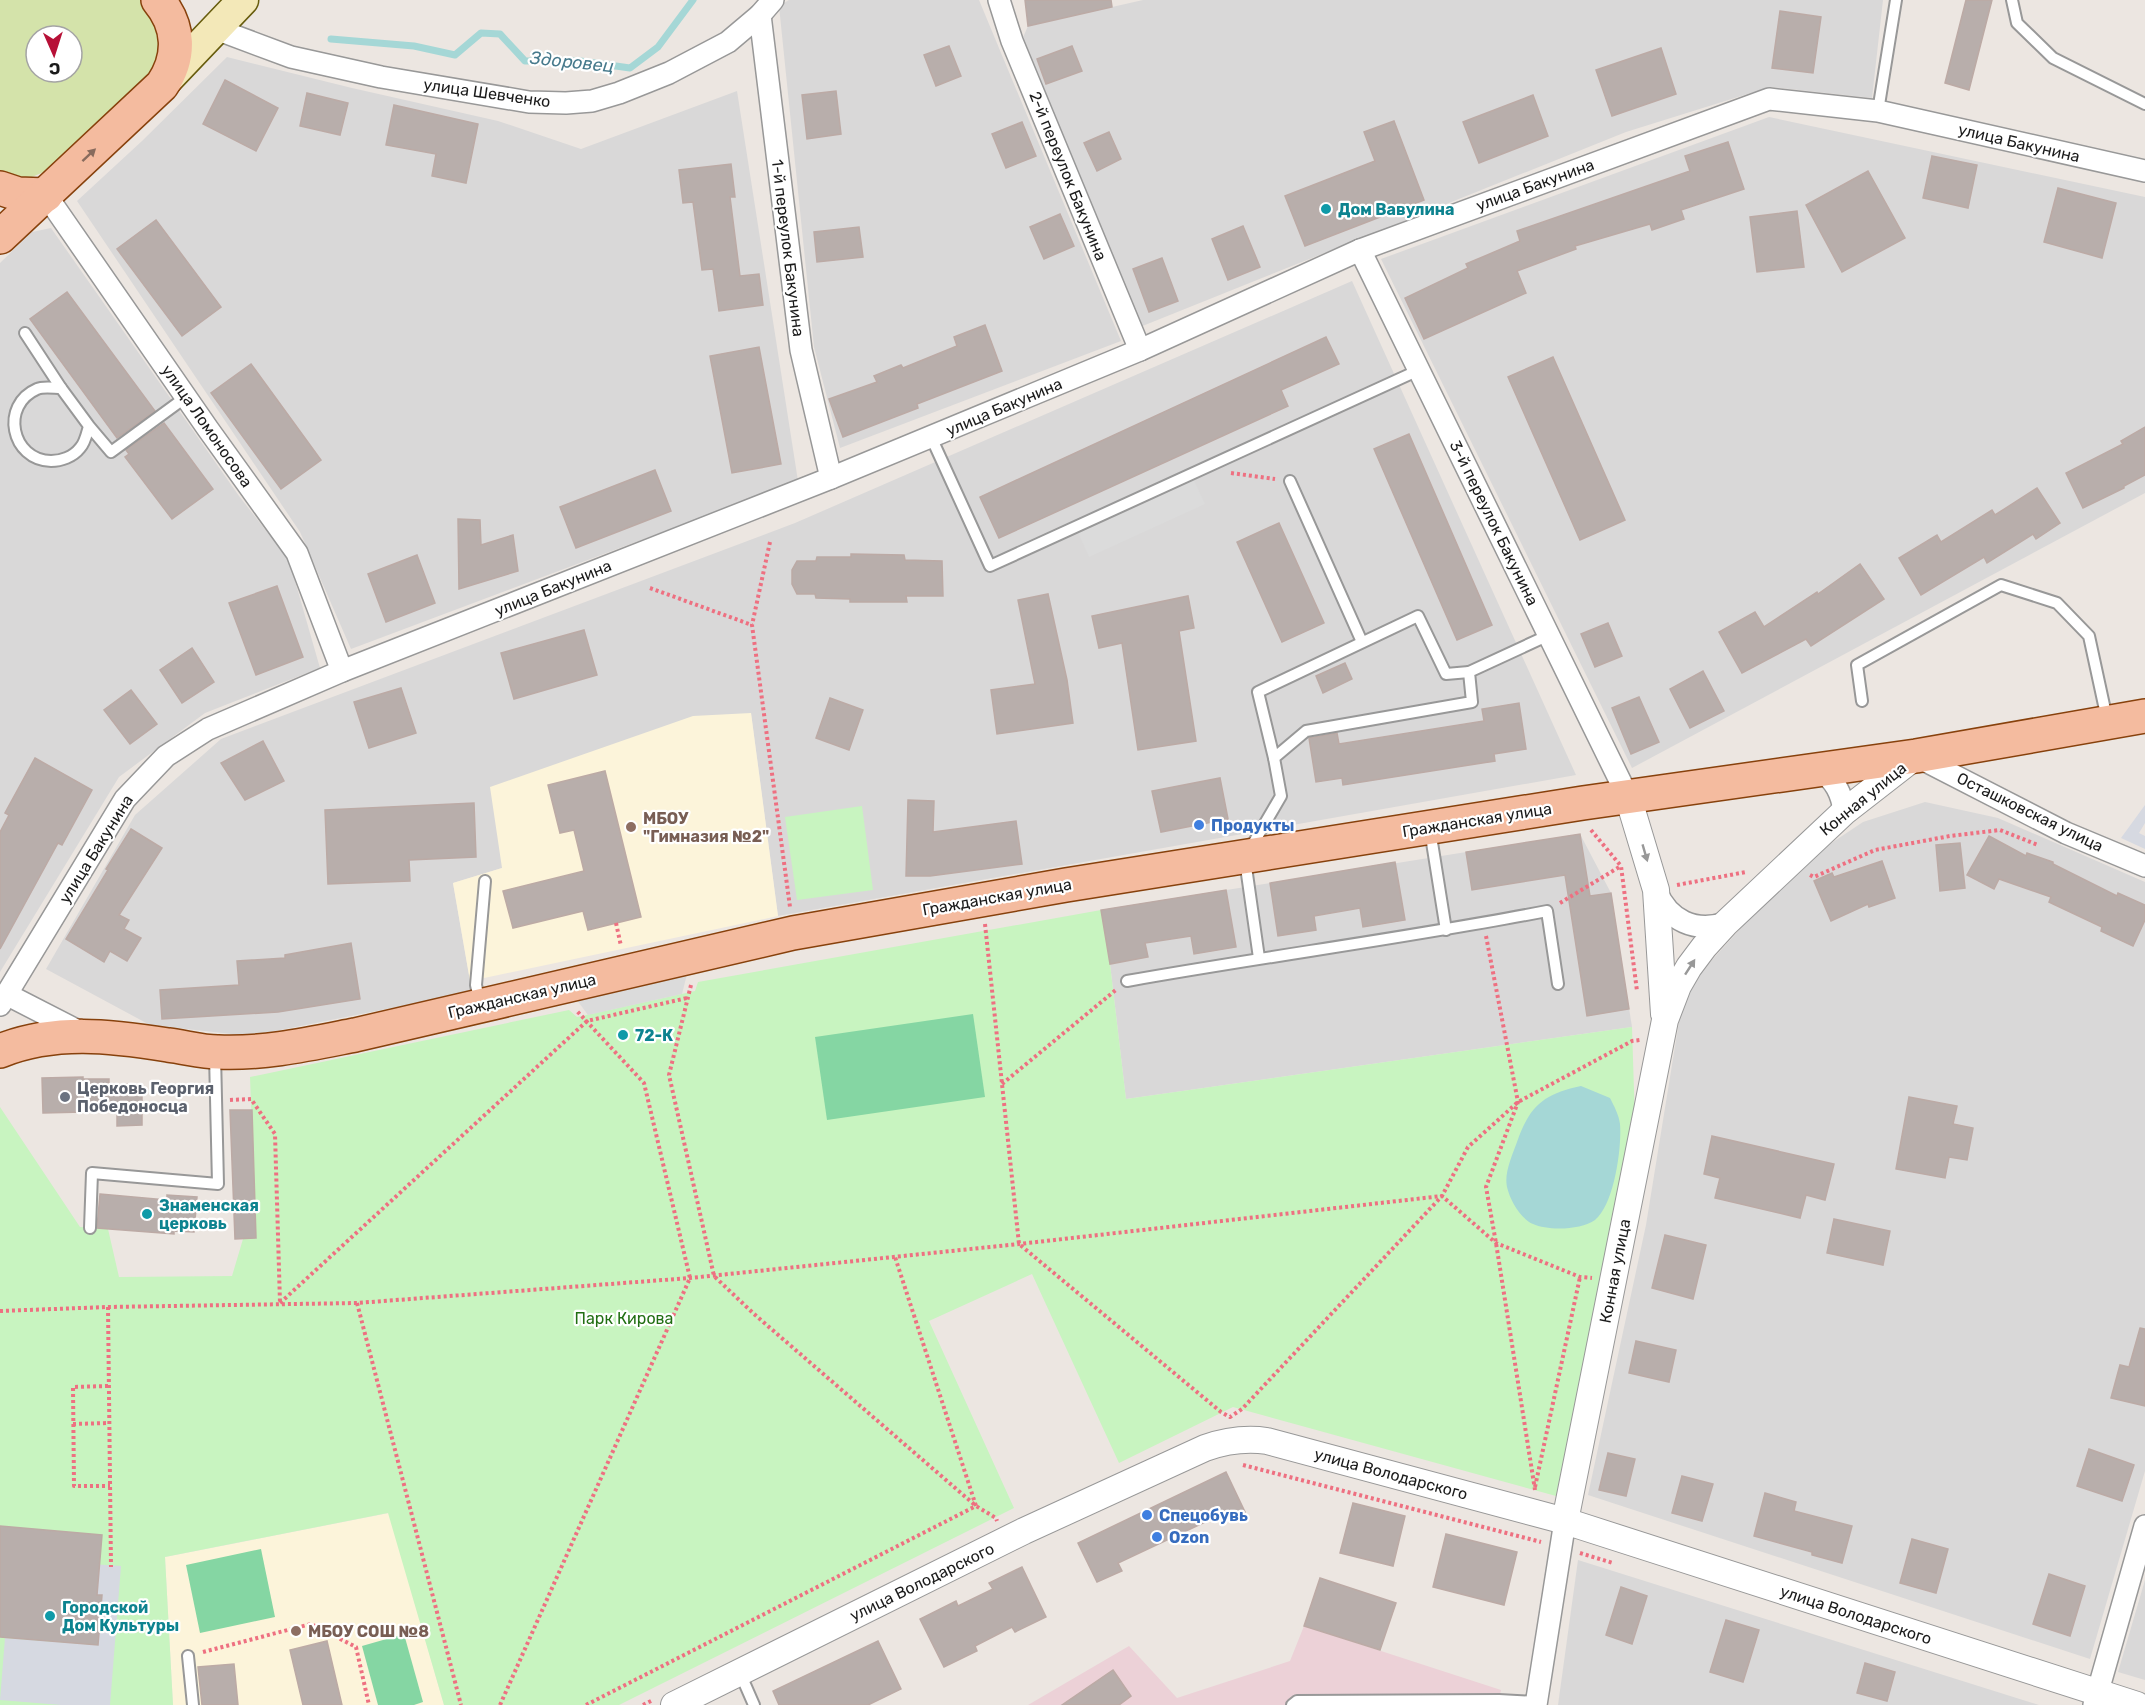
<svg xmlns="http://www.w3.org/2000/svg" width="2145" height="1705" viewBox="0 0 2145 1705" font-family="Rubik,sans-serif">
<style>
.residential{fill:#d9d8d8}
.commercial{fill:#ecd1d7}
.education{fill:#fcf4da}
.grass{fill:#d4e3aa;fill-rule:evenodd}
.park{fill:#c8f4c0}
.pitch{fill:#85d6a3}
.parking{fill:#dbdbdb}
.plaza{fill:#d6d9e1}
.water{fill:#a5d7d6}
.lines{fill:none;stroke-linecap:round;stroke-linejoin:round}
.stream{stroke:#a5d7d6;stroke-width:7}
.building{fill:#b8aeab;stroke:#bcaaa5;stroke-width:1.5}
.service-casing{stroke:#989898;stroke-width:14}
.minor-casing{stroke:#989898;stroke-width:24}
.tertiary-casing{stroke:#989898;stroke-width:28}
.secondary-casing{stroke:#675c0d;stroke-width:33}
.primary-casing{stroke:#87410c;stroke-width:36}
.path{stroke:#ee7081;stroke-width:4;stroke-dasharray:3 3;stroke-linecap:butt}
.service{stroke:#fff;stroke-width:10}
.minor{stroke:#fff;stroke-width:21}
.tertiary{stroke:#fff;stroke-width:26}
.secondary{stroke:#f3e8b8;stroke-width:30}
.primary{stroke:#f4bb9f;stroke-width:33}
.oneway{fill:#886b5d}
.oneway2{fill:#989898}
.culture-dot{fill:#0f9aa8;stroke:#fff;stroke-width:2}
.shop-dot{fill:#3f7fe0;stroke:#fff;stroke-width:2}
.education-dot{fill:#8d6e63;stroke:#fff;stroke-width:2}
.worship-dot{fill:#6b7280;stroke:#fff;stroke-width:2}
.labels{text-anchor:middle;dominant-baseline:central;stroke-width:4.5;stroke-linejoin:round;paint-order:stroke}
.street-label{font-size:16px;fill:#1b1b1b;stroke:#fff}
.culture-label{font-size:16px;font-weight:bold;fill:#0d838f;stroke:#fff;text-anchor:start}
.education-label{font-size:16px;font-weight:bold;fill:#785e54;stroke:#fff;text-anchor:start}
.shop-label{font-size:16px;font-weight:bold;fill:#366cbe;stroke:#fff;text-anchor:start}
.worship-label{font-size:16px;font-weight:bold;fill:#5b616d;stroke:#fff;text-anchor:start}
.park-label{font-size:16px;fill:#216f13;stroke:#fff}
.water-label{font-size:18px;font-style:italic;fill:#477a8c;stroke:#fff}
</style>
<rect width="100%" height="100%" fill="#ece6e1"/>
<g class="residential">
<path d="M789,0H979L1121,341L840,448L814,347L779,6Z"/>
<path d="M1143,0H1883L1872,98L1770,87L1626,132L1140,327L1021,42L1028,26Z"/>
<path d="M227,57L352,88L498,121L581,149L737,91L798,481L351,649L300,532L77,201L142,141Z"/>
<path d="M1769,117L2145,197V493L1632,768L1381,259Z"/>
<path d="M51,228L239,496L289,560L320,668L205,713L119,777L0,972V263L32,232Z"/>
<path d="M1352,281L1576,775L778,916L751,713L502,868L453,883L472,992L250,1036L150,1025L46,969L135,815L221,739L795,523Z"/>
<path d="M1925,802L1998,818L2145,882V1471L2090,1659L1588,1495L1646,1225L1684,991L1797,866L1863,822Z"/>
<path d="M1580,834L1611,893L1632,1027L1126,1099L1110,964L1101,910Z"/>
<path d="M1578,1560L2039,1705H1558Z"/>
<path d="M2145,1580V1680L2118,1672Z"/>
</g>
<path class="commercial" d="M1304,1626L1501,1690L1498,1705H1028L1129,1646L1177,1698L1290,1661Z"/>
<g class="education">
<path d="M751,713L778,916L470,981L453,883L502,868L490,787L693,716Z"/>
<path d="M389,1513L444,1705H173L165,1557Z"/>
</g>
<path class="grass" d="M0,0H141L164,29L156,69L69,154L46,171L32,177L14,179L0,175ZM36,36H72V72H36Z"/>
<g class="park">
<path d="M862,806L873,890L797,900L785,817Z"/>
<path d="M1101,910L1110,964L1126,1099L1632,1027L1635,1123L1556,1496L1233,1407L1119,1463L1032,1274L929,1321L1014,1508L619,1705H444L388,1513L165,1557L173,1705H0V1107L80,1227L108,1229L119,1277L232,1276L243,1239L256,1237L250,1077L569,1010L577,1017L695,991L698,982Z"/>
</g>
<g class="pitch">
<path d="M973,1014L985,1097L827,1120L815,1037Z"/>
<path d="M261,1549L275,1617L200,1633L186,1565Z"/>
<path d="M404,1634L423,1702L414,1705H378L362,1646Z"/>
</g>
<g class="parking">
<path d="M1192,476L1205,504L1089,557L1076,528Z"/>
<path d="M688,970L682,994L588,1015L574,996Z"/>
</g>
<g class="plaza">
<path d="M2145,805V823L2139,833L2145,836V849L2121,838Z"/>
<path d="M0,1558L121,1566L110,1705H61L0,1700L5,1638L97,1645L102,1596L10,1588Z"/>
</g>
<path class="water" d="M1581,1086L1610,1098C1614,1106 1619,1115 1620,1124C1622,1148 1614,1205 1595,1220C1581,1230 1548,1231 1533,1224C1520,1218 1510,1200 1507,1187C1504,1173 1512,1156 1517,1142C1530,1105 1544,1094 1581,1086Z"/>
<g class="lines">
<path class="stream" d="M331,39L414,46L455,55L481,33L500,34L525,61H580L630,68L658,47L693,0"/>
</g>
<g class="building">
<path d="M1025,0H1111L1112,7L1028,26Z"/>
<path d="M1966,0H1992L1969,90L1945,83Z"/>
<path d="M1780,11L1821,17L1813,73L1772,68Z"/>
<path d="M949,46L961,76L936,86L924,55Z"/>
<path d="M1072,46L1082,71L1046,84L1037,59Z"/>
<path d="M1661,48L1676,94L1612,116L1596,70Z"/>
<path d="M225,80L278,108L256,151L203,124Z"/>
<path d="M836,91L841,134L807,139L802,95Z"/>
<path d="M307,93L348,103L340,135L300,126Z"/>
<path d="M1533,95L1548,136L1479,163L1463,122Z"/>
<path d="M394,105L478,124L466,183L432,176L436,154L386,145Z"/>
<path d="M1394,121L1424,200L1305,246L1285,196L1375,161L1364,132Z"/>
<path d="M1022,122L1036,156L1006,168L992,134Z"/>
<path d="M1109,132L1121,159L1097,171L1084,143Z"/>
<path d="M1728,142L1744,189L1681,210L1684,219L1652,230L1650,224L1575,246L1576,249L1517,271L1526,293L1424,339L1405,298L1468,268L1466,264L1520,241L1517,231L1690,171L1685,156Z"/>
<path d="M1932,156L1977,165L1968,208L1923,198Z"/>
<path d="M731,164L735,197H730L740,276L759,274L763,305L719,311L713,269L702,270L693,202L683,203L679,170Z"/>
<path d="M1868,171L1905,238L1842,272L1806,205Z"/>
<path d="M2058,188L2116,203L2102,258L2044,242Z"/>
<path d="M1797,211L1804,267L1757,272L1750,217Z"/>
<path d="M1060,214L1074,246L1044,259L1030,227Z"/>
<path d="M156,220L221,307L182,336L117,249Z"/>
<path d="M1243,226L1260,267L1228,280L1212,239Z"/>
<path d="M859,227L863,257L817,262L814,232Z"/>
<path d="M1162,258L1178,301L1149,312L1133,269Z"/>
<path d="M67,292L155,411L117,438L30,319Z"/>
<path d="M985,325L1002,371L917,404L918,408L843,437L829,399L877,382L874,376L901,365L903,368L957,346L954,337Z"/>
<path d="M1326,337L1339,364L1281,390L1288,406L999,538L980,497Z"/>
<path d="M759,347L781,464L732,473L710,356Z"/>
<path d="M1553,357L1625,520L1580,540L1508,377Z"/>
<path d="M251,364L321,460L281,489L211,393Z"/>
<path d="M164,423L213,489L172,519L125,457L129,454L126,450Z"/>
<path d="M2145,427V475L2124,486V488L2083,508L2066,473L2123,444L2121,441Z"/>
<path d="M1409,434L1492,625L1457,640L1374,449Z"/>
<path d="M655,470L671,511L576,548L560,507Z"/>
<path d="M2037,488L2060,523L2036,539L2033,534L1987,563L1984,557L1921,595L1899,558L1937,535L1941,542L1992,510L1995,515Z"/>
<path d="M458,519L480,520L481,545L513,535L518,571L459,589Z"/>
<path d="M1279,523L1324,623L1282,642L1237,542Z"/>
<path d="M851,554L904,555L905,560L942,561L943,596H906L907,602H850V599L816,598L815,594H797L792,584V570L797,561H816L817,557H851Z"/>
<path d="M417,555L435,603L386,622L368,574Z"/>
<path d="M1860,564L1884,599L1811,646L1806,639L1742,673L1719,632L1755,612L1764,627L1817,592L1818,594Z"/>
<path d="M277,586L303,657L256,675L229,603Z"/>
<path d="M1048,594L1067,680L1073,723L997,734L991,690L1035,684L1018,600Z"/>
<path d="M1188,596L1194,628L1179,631L1196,741L1138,750L1122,643L1099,648L1092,616Z"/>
<path d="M1608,623L1622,656L1595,667L1581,634Z"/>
<path d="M584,630L597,675L514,699L501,653Z"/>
<path d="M192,648L214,682L182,703L160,670Z"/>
<path d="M1345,663L1352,679L1323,693L1316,676Z"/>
<path d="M1703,671L1724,711L1690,728L1670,689Z"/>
<path d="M401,688L416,733L369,748L354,702Z"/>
<path d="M131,690L157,724L130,744L104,710Z"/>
<path d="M1639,697L1659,742L1631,754L1612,708Z"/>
<path d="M830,698L863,710L849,750L816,738Z"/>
<path d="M1519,703L1526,749L1494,754L1495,761L1343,785L1342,778L1316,782L1309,738L1337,733L1339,744L1484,721L1482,709Z"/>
<path d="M263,741L284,781L245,800L221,763Z"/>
<path d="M35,758L92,790L62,845L58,843L0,949V832L9,815L5,813Z"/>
<path d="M605,771L641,917L588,930L583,911L513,928L503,891L584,871L574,830L560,833L548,785Z"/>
<path d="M1220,778L1228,819L1161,832L1152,791Z"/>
<path d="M908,800L934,801L933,832L1016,821L1022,864L930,876H906Z"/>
<path d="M474,803L476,857L409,860L410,881L328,884L325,810Z"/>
<path d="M131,829L162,848L119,915L129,920L124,929L141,938L127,961L110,951L104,962L66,939L108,870L106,869Z"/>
<path d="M1580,834L1590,896L1611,893L1629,1009L1587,1016L1565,875L1472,890L1466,852Z"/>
<path d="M1989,836L2026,856L2027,853L2053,862V864L2117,896L2118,893L2145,905V920L2133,946L2101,931L2102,927L2049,902L2051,897L1999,879L1994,889L1967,875Z"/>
<path d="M1960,843L1965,888L1940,891L1936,845Z"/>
<path d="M1882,861L1895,898L1869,907L1868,904L1831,921L1814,881L1832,873L1834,877Z"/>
<path d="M1395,862L1405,920L1363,927L1360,908L1314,916L1316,930L1278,936L1270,883Z"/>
<path d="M1226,890L1236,947L1194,954L1191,936L1145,943L1148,957L1110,964L1101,910Z"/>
<path d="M351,943L360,999L278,1012L162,1019L160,990L239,985L237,961L285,958V955Z"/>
<path d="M83,1077V1079H109V1085L127,1084V1087H142V1125L117,1126V1109H83V1112L43,1113L42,1078Z"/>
<path d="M1909,1097L1957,1106L1953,1124L1973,1128L1967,1160L1949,1157L1945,1178L1896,1169Z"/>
<path d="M230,1110H252L256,1238L235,1239Z"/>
<path d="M1712,1136L1834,1164L1825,1200L1806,1195L1800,1218L1715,1198L1720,1178L1704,1174Z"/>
<path d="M100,1194L167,1200V1195L197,1197L194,1232L174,1231V1234L97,1228Z"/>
<path d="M1834,1219L1890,1231L1883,1265L1827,1253Z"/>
<path d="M1665,1235L1706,1245L1693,1299L1652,1288Z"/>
<path d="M2140,1328L2145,1329V1406L2111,1398L2120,1365L2129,1367Z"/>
<path d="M1636,1341L1676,1350L1669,1382L1629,1373Z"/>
<path d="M2089,1449L2134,1465L2122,1501L2077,1486Z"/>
<path d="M1608,1453L1635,1459L1626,1496L1599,1490Z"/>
<path d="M1226,1472L1245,1512L1222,1523L1218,1516L1118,1563L1122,1571L1097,1582L1078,1543Z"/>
<path d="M1682,1476L1713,1484L1702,1521L1672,1513Z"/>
<path d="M1765,1493L1796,1502L1794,1511L1852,1526L1842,1563L1812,1555V1552L1754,1536Z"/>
<path d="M1353,1503L1405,1516L1393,1566L1340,1553Z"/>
<path d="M0,1526L102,1535L97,1595H102L98,1645L0,1637Z"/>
<path d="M1446,1534L1517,1552L1504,1605L1433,1587Z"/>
<path d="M1912,1539L1948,1549L1936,1593L1900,1583Z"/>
<path d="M1022,1567L1046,1617L1015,1632L1012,1627L975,1646L977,1651L944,1667L920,1619L956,1601L958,1606L993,1589L989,1583Z"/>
<path d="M2049,1574L2085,1586L2070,1636L2033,1624Z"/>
<path d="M1320,1578L1396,1603L1380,1650L1304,1626Z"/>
<path d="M1621,1587L1647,1596L1632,1644L1606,1635Z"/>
<path d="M1726,1620L1759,1630L1743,1682L1710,1672Z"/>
<path d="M327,1641L342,1705H303L290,1650Z"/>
<path d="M878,1641L901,1689L868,1705H779L773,1691Z"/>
<path d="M1865,1663L1895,1672L1887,1701L1857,1693Z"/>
<path d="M234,1664L238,1705H202L198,1667Z"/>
<path d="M1113,1670L1131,1696L1119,1705H1062Z"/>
</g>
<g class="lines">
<g class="service-casing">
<g id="service">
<path d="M2012,0L2017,23L2053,58L2145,104"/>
<path d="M1878,111L1896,0"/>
<path d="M25,333L61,388"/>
<path d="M89,426C87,433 85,443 80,448C73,457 61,461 51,461C11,460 0,405 37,389C43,386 54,388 61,388L89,426L111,452L186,397"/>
<path d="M931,437L990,566L1419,370"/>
<path d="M1290,481L1362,642"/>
<path d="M1862,701L1857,665L2001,585L2057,603L2089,636L2107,719"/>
<path d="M1274,758L1258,692L1418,616L1446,674L1469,672"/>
<path d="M1430,830L1446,930"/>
<path d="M1250,849L1281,796L1274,758L1306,731L1472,702L1469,672L1549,635"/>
<path d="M1245,860L1259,958"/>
<path d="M1127,981C1267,956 1408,938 1547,911L1558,984"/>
<path d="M480,1003L476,985L485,881"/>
<path d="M90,1228L92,1173L218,1184L215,1055"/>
<path d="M188,1656L193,1705"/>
<path d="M740,1673L754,1705"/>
<path d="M1292,1705L1297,1701L1499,1700L1536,1702"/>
</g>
</g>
<g class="minor-casing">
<g id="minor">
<path d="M999,0L1012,41L1140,350"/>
<path d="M760,15L801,350L831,478"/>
<path d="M216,29L291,57L381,77L529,102L566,103L592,101L619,93L669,73L728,42L760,15L773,0"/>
<path d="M46,195L208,429L297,553L342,671"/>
<path d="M1360,250L1628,797"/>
<path d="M1916,756L2066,833L2145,866"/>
<path d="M1820,769C1835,781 1842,793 1844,812"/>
<path d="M1656,891C1669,921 1695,933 1726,923"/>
<path d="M6,994L82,1033"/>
<path d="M0,1005L125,799L166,756L208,729L342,671L831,478L1140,350L1360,250L1769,99L1878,111L2145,171"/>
<path d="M1536,1705L1565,1521"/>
<path d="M2094,1705L2145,1526"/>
</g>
</g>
<g class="tertiary-casing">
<g id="tertiary">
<path d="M1628,797L1656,890L1664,1014"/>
<path d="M1565,1521L1665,1020L1678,986L1689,967L1704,947L1726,923L1844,812L1916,756"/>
<path d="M674,1705L1024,1531L1205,1448C1225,1441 1246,1438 1267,1441L1565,1521L2137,1705"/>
</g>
</g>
<g class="secondary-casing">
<path id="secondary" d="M162,85L243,0"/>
</g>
<g class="primary-casing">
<g id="primary">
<path d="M0,188L18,194L46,195"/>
<path d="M0,237L162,85C181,57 180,26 158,0"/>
<path d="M0,1051C55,1029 111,1036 168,1045C185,1047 202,1052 218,1052C265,1054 309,1044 355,1035L793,933L1066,885L1583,803L1916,756L2145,716"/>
</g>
</g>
<g class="path">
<path d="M1231,473L1275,479"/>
<path d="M770,542L752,625L790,907"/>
<path d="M650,588L752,625"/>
<path d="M1591,830L1621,866L1637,991"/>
<path d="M1810,875L1814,877L1875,850L1950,836L2000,830L2038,845"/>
<path d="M1677,885L1746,872"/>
<path d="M1560,903L1621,866"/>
<path d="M616,923L621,946"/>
<path d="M985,924L1019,1244L1221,1412L1230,1417L1242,1409L1442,1196L1496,1243L1580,1277L1592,1278"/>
<path d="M1486,936L1518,1102L1486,1187L1496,1243L1535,1490"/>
<path d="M691,985L669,1075L714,1276L754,1314L976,1506L996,1518L997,1521"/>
<path d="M1002,1084L1117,989"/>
<path d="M230,1100L251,1099L275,1134L280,1303"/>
<path d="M280,1303L587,1021L687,998"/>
<path d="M357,1303L461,1705"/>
<path d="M108,1307L111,1567"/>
<path d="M0,1311L108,1307L357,1303L690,1278L1019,1244L1442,1196L1468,1147L1518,1102L1632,1041L1640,1040"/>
<path d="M108,1386L73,1387L74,1486H110"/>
<path d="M73,1424L109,1423"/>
<path d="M1243,1465L1541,1542"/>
<path d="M1535,1487L1580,1277"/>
<path d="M1580,1553L1613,1563"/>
<path d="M203,1652L311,1624L356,1647L369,1705"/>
<path d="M500,1705L690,1278L644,1083L576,1010"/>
<path d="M586,1705L976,1506L895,1257"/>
<path d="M643,1705L653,1700"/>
</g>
<use href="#service" class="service"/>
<use href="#minor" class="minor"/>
<use href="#tertiary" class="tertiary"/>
<use href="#secondary" class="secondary"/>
<use href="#primary" class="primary"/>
</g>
<defs><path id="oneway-solid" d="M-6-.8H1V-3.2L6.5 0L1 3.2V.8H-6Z" transform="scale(1.5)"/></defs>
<use class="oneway" href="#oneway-solid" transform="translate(89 155) rotate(-43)"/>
<g class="oneway2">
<use href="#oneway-solid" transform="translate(1645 853) rotate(74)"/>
<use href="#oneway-solid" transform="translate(1690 967) rotate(-57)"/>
</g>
<g class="culture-dot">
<circle cx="1326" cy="209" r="6"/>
<circle cx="623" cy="1035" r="6"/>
<circle cx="147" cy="1214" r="6"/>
<circle cx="50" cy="1616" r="6"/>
</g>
<g class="shop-dot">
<circle cx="1199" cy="825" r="6"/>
<circle cx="1147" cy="1515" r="6"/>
<circle cx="1157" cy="1537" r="6"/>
</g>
<g class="education-dot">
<circle cx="631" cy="827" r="6"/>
<circle cx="296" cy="1631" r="6"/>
</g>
<circle class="worship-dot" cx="65" cy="1097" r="6"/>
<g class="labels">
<g class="street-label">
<text transform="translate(487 93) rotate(8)">улица Шевченко</text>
<text transform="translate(2019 143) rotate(13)">улица Бакунина</text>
<text transform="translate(1068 176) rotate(68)">2-й переулок Бакунина</text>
<text transform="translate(1535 185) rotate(-20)">улица Бакунина</text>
<text transform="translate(788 248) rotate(83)">1-й переулок Бакунина</text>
<text transform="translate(1004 407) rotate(-23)">улица Бакунина</text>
<text transform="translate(207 426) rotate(55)">улица Ломоносова</text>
<text transform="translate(1494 523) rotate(64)">3-й переулок Бакунина</text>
<text transform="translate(553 588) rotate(-22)">улица Бакунина</text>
<text transform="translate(1863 799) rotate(-39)">Конная улица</text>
<text transform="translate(2030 812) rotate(26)">Осташковская улица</text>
<text transform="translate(1477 820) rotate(-9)">Гражданская улица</text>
<text transform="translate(96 849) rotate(-58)">улица Бакунина</text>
<text transform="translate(997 897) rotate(-10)">Гражданская улица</text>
<text transform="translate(522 996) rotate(-13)">Гражданская улица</text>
<text transform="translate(1615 1271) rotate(-79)">Конная улица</text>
<text transform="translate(1391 1474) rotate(15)">улица Володарского</text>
<text transform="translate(922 1582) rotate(-26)">улица Володарского</text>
<text transform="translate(1856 1615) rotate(18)">улица Володарского</text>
</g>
<g class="culture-label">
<text x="1338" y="209">Дом Вавулина</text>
<text x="635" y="1035">72-К</text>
<text x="159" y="1205">Знаменская<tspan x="159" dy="18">церковь</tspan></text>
<text x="62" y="1607">Городской<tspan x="62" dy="18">Дом Культуры</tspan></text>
</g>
<g class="education-label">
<text x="643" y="818">МБОУ<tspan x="643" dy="18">"Гимназия №2"</tspan></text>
<text x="308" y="1631">МБОУ СОШ №8</text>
</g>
<g class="shop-label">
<text x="1211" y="825">Продукты</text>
<text x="1159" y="1515">Спецобувь</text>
<text x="1169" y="1537">Ozon</text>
</g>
<g class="worship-label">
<text x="77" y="1088">Церковь Георгия<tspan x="77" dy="18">Победоносца</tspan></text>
</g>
<g class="park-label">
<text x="624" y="1318">Парк Кирова</text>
</g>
<g class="water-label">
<text transform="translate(572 62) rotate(6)">Здоровец</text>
</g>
</g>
<g transform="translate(54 54) rotate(177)"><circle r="28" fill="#ffffff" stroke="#a4a4a4" stroke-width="1.5"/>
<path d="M0-4.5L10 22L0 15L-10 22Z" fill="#b71037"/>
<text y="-9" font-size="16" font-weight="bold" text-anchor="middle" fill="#1b1b1b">С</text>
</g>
</svg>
